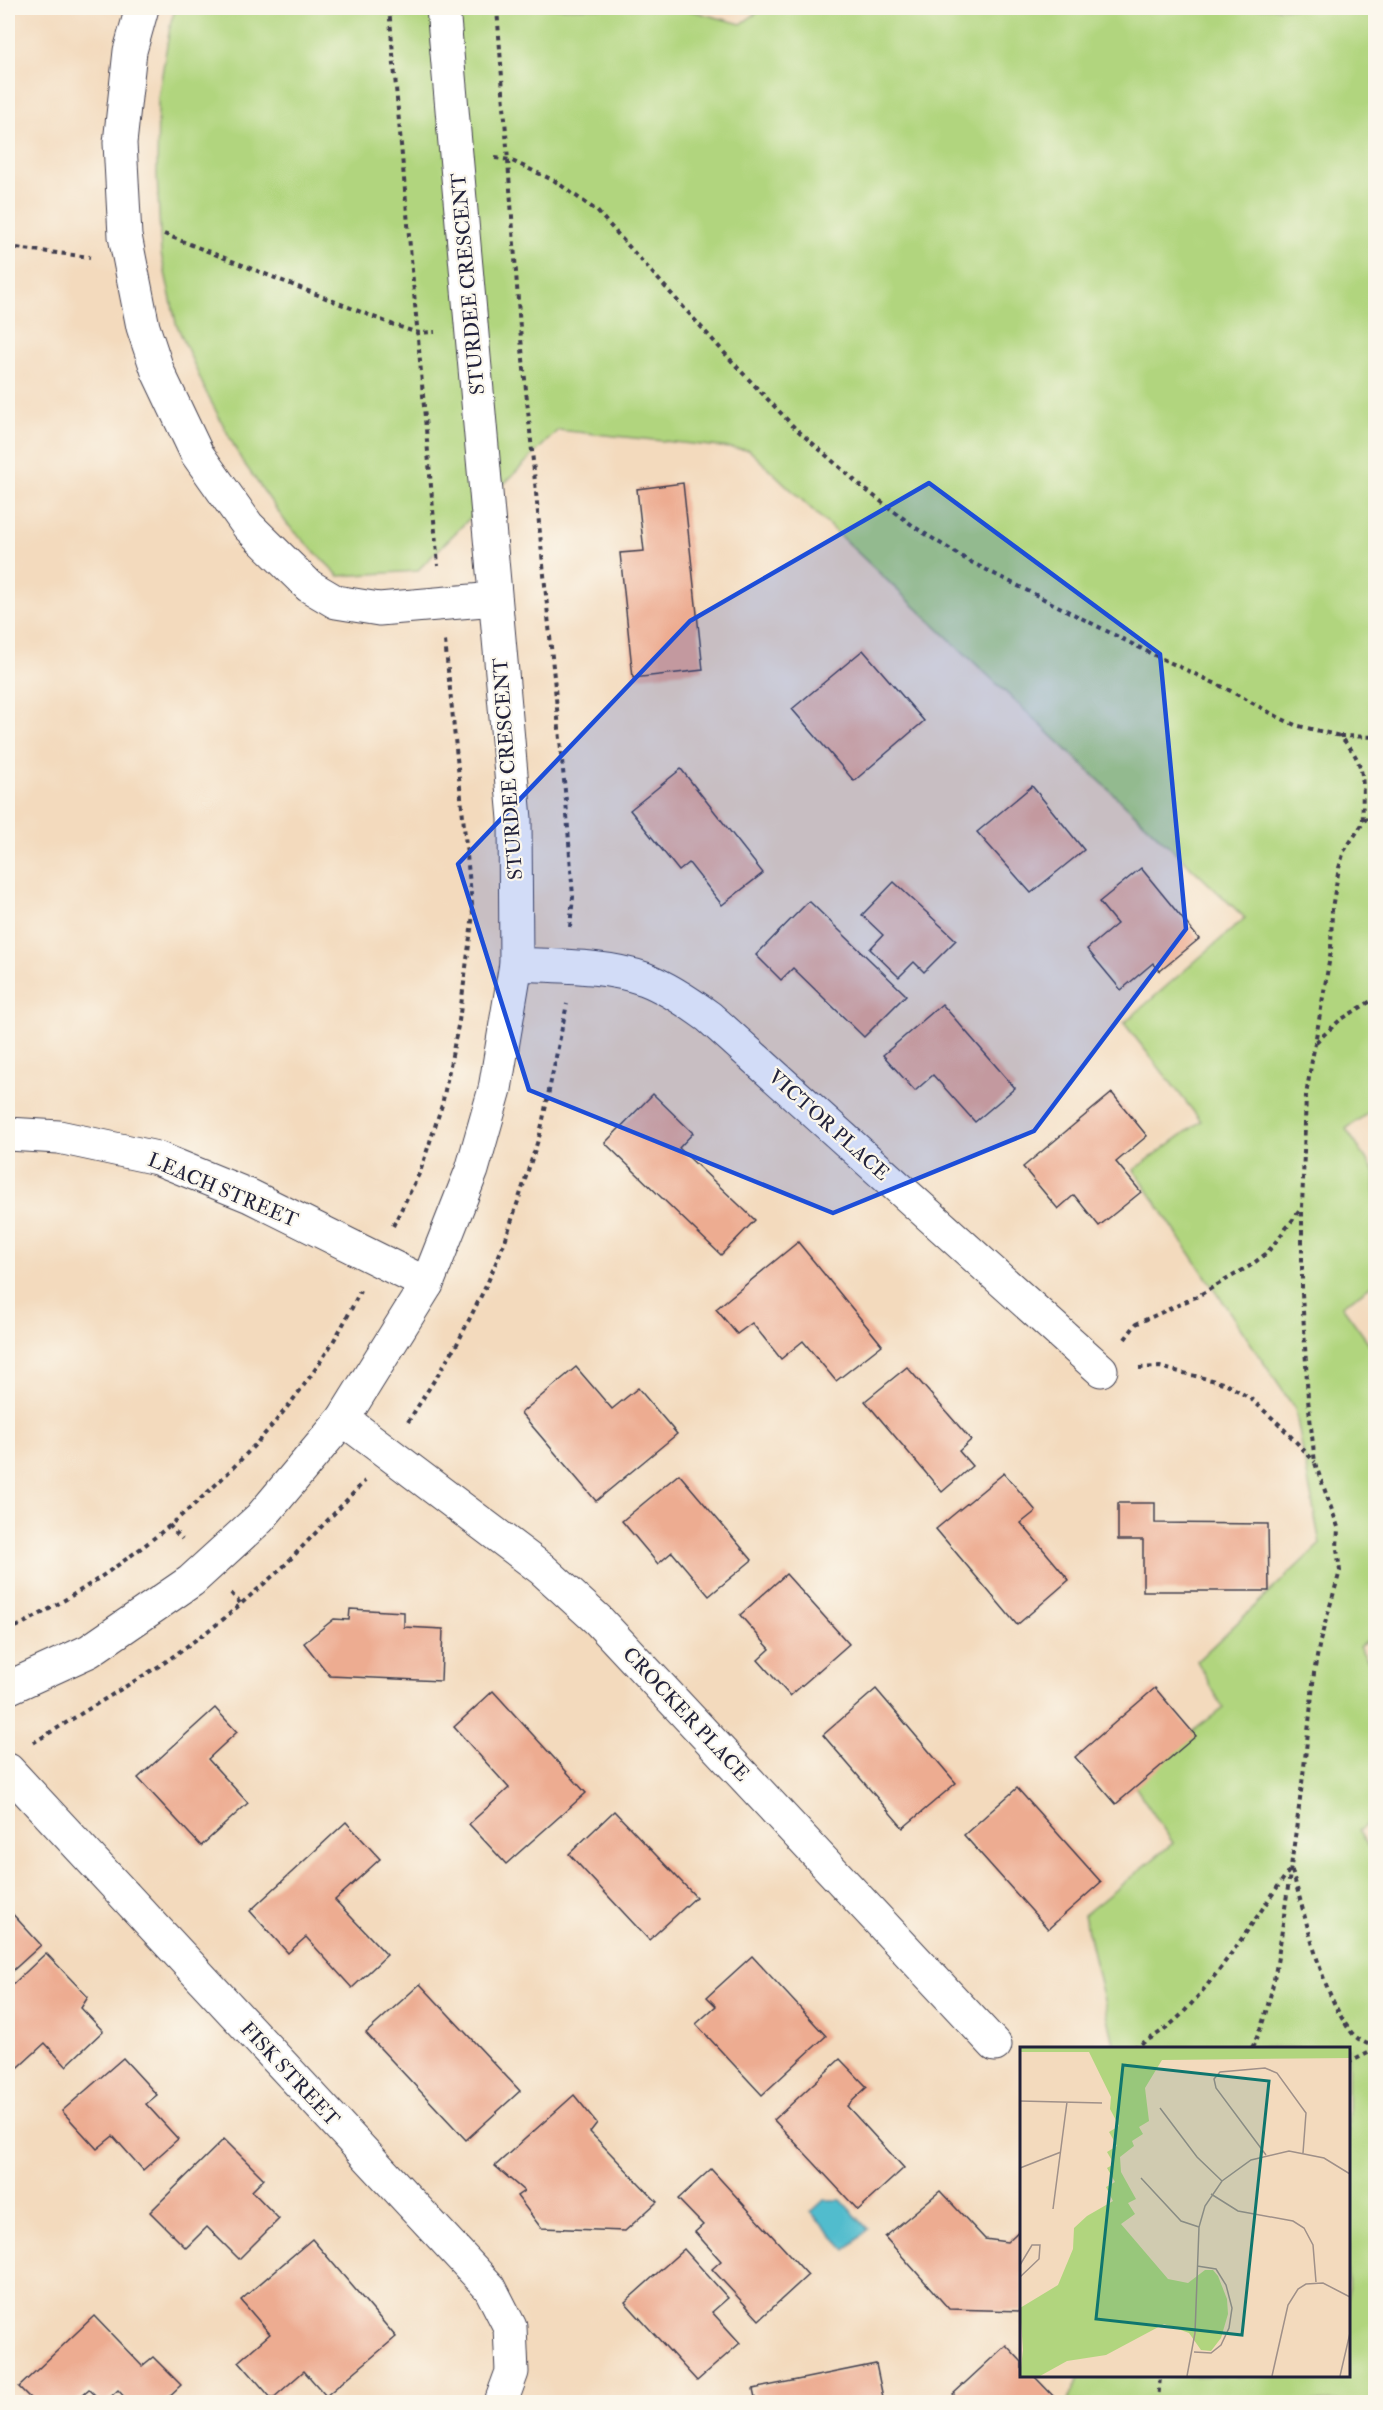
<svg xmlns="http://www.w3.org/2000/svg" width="1383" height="2410" viewBox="0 0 1383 2410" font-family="'IM FELL Double Pica',serif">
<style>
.green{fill:#b1d57e;stroke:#6a7c5c;stroke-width:1.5}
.water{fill:#51bccd;stroke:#3a6f84;stroke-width:1.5}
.building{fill:#edac91}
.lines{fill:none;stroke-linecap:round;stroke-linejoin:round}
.minor-casing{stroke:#413e4e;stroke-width:35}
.tertiary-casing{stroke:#413e4e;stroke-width:35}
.path{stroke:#413e4e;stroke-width:4;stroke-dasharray:4.5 4.5;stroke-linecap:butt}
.minor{stroke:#fff;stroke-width:33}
.tertiary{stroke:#fff;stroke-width:33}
.marked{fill:#1d4ed8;fill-opacity:0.2;stroke:#1d4ed8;stroke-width:4.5;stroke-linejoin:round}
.labels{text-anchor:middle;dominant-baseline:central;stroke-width:4.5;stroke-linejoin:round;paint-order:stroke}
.street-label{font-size:20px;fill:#22223b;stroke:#fbf7ec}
.inset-road{fill:none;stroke:#9f9089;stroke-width:1.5}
.view{fill:#0f766e;fill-opacity:0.15;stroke:#0f766e;stroke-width:3}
.inset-edge{fill:none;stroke:#22223b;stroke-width:3}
</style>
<rect width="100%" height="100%" fill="#fbf7ec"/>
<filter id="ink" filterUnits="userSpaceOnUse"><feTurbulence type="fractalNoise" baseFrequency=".0167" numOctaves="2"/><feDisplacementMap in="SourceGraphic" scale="12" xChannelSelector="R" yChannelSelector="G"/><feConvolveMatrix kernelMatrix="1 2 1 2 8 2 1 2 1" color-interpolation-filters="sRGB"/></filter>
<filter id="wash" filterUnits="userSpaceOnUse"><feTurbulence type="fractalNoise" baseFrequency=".008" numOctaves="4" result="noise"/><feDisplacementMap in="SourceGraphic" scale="24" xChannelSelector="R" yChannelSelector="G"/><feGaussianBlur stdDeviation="1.35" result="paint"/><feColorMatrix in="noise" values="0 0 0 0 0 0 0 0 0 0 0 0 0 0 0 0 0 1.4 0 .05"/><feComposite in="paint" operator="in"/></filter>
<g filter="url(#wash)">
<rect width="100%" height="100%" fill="#f3dabd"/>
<path class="green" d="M176,8H681L741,24L764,8H1375L1376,1107L1346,1129L1375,1172L1376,1282L1342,1306L1376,1353V1464L1371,1467L1376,1473L1375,1635L1359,1647L1375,1670L1376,1818L1358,1831L1376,1857L1375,2402H1067L1080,2376H1348V2048H1115L1084,1915L1173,1843L1130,1779L1223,1708L1197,1661L1320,1544L1295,1409L1134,1170L1201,1121L1124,1023L1245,918L749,450L558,430L417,571L339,576L287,524L241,459L206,392L176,323L161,254L157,175L158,98L171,21Z"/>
<path class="water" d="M824,2200H841L868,2229L846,2250L811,2212Z"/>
<g id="blocks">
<g class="building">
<path d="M683,483L703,670L633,678L620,553L644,551L637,489Z"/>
<path d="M863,650L924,721L854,781L792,709Z"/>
<path d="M681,769L763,873L722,905L689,863L679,871L630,810Z"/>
<path d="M1032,786L1084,850L1031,893L977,832Z"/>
<path d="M1141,868L1199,939L1160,971L1153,963L1121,990L1087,949L1117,924L1099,902Z"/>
<path d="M894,882L956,940L924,972L914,962L899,977L870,949L883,935L862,915Z"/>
<path d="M809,901L906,995L864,1037L793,968L781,980L756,955Z"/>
<path d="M942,1004L1015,1088L975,1122L933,1075L915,1091L883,1055Z"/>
<path d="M1112,1093L1147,1136L1116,1162L1141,1192L1099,1226L1074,1195L1058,1209L1023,1167Z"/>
<path d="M653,1094L693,1133L679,1148L755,1220L721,1255L605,1143Z"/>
<path d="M798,1242L882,1345L836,1381L803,1341L781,1359L752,1323L737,1334L716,1309Z"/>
<path d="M576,1367L612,1409L638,1388L677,1434L596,1501L521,1413Z"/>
<path d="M907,1367L971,1440L959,1451L972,1466L942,1492L865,1401Z"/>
<path d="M1004,1473L1036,1511L1021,1523L1069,1580L1017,1625L936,1529Z"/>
<path d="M679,1474L752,1560L709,1596L672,1552L658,1564L622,1521Z"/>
<path d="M1118,1503H1155V1523L1268,1524L1269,1591H1143V1540H1118Z"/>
<path d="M786,1574L849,1644L790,1696L758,1660L770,1649L740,1615Z"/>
<path d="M350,1609L404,1612V1627L443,1629L441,1681L330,1676L304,1643L334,1619L349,1620Z"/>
<path d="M1155,1688L1196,1736L1116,1804L1075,1757Z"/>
<path d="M876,1689L956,1783L903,1828L823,1735Z"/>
<path d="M493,1691L586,1793L506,1864L469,1824L509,1788L454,1727Z"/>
<path d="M215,1708L237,1732L208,1759L248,1803L201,1846L138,1778Z"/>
<path d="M1017,1788L1101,1882L1048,1929L964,1835Z"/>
<path d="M614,1811L696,1897L649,1940L569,1854Z"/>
<path d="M346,1822L380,1859L335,1900L387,1955L352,1988L306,1937L288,1953L250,1911Z"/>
<path d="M8,1909L41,1945L8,1975Z"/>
<path d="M46,1953L88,1997L81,2008L103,2031L66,2066L45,2043L9,2076L8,1989Z"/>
<path d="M752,1956L826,2036L762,2095L696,2024L716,2006L707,1997Z"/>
<path d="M420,1984L520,2091L466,2140L366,2033Z"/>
<path d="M123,2058L157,2095L146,2104L178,2139L143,2170L113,2136L97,2149L62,2111Z"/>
<path d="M840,2059L867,2087L847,2106L904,2168L858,2210L774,2120Z"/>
<path d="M574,2095L597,2123L590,2132L657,2202L625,2231L541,2228L517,2196L524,2191L495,2166Z"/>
<path d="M224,2139L264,2179L252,2191L279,2219L239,2259L207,2227L186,2248L150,2212Z"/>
<path d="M711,2169L808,2275L759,2320L712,2269L721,2261L695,2232L703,2225L678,2199Z"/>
<path d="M940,2191L985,2239L1007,2242L1022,2228V2311L949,2309L885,2237Z"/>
<path d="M312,2239L396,2337L326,2396L304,2371L272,2399L239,2361L270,2334L241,2300Z"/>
<path d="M684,2249L728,2298L712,2312L740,2343L697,2381L625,2302Z"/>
<path d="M94,2316L142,2366L153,2357L181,2385L163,2402H129L118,2390L105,2402H102L89,2389L74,2402H34L19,2387Z"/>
<path d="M1006,2345L1022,2362V2376H1034L1059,2402H960L953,2394Z"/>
<path d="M876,2364L884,2402H756L753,2389Z"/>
</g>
</g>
</g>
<g filter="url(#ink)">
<use href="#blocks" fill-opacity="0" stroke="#413e4e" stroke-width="1.5"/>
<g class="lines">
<g class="minor-casing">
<g id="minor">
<path d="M142,8L130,51L120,143L125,236L143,327L158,372L197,454L248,526L309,586L336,602L379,609L495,599"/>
<path d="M516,964C556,966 606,965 645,979C668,988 690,1003 709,1017L1101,1370"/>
<path d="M8,1134L59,1137L157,1158L250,1196L427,1284"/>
<path d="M343,1419L542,1569L598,1620L995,2045"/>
<path d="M8,1770L490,2288L510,2327L512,2372L501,2402"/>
</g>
</g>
<g class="tertiary-casing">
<path id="tertiary" d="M8,1688L89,1651L191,1581L260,1518L343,1419L427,1284L472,1170L495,1089L516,964L515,819L443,8"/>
</g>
<g class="path">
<path d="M389,8L438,566"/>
<path d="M497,8L520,328L566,801L573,897L570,927"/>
<path d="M495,158L510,160L555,181L597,211L738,368L794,427L862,487L916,528L967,560L1154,655L1225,688L1280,718L1295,725L1340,736"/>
<path d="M164,234L394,325L418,333L435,332"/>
<path d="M8,247L90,257"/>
<path d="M1363,820C1361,781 1370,768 1340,736L1376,737"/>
<path d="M1316,1042L1340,1020L1376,998"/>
<path d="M393,1226L420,1172L442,1105L459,1021L473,914L445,641"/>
<path d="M1125,1339L1136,1324L1198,1296L1250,1266L1267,1253L1301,1209"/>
<path d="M1139,1368L1160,1367L1227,1384L1251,1399L1279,1424L1315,1462"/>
<path d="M408,1422L457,1344L487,1284L505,1241L540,1134L567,1004"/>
<path d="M169,1525L182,1539"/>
<path d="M231,1593L241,1604"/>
<path d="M8,1631C146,1563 295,1433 360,1291"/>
<path d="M33,1743L164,1663L220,1622L281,1569L365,1481"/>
<path d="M1292,1871C1306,1917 1322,1996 1352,2033C1358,2040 1367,2044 1376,2047"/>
<path d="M1133,2048C1151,2039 1168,2028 1182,2014C1222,1972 1257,1915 1291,1868"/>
<path d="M1252,2048C1274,2003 1279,1950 1286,1901C1297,1826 1307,1749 1314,1673L1320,1641L1340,1571L1337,1549L1338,1527L1315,1463L1308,1399L1302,1293V1208L1306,1095L1331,951L1332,908L1339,868L1344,851L1376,804"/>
<path d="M1348,2063L1376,2049"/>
<path d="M1158,2402L1160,2376"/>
</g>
<use href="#minor" class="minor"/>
<use href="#tertiary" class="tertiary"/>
</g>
</g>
<path class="marked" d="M929,483L1160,654L1186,929L1034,1131L833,1213L529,1090L458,864L690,621Z"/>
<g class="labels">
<g class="street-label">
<text transform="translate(468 284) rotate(-95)">STURDEE CRESCENT</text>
<text transform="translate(508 769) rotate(-94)">STURDEE CRESCENT</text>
<text transform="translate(829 1125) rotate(42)">VICTOR PLACE</text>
<text transform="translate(223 1190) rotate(23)">LEACH STREET</text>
<text transform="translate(686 1714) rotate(47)">CROCKER PLACE</text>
<text transform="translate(290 2074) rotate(47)">FISK STREET</text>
</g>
</g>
<g transform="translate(1020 2047)">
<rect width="330" height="330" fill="#f3dabd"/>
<path d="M0,1H330V11L142,13L125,41L129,74L119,80L123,87L112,94L114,99L100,110L101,125L116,152L108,156L115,167L101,177L148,232L168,236L185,223H193L198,229L207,252L208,267L201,291L191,304L181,303L169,286L144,277L86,308L47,314L20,329H0L3,303L0,261L38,238L53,202L54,181L67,169L93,154L86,140L95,135L87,121L94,117L87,105L97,99L89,85L99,79L90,62L91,50L69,5H0Z" fill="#b1d57e"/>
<path class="inset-road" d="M0,54L82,56M140,61L177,110L202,134M246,108L196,41L194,32L200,25L245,21L257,26L286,66L283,106M0,121L41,105M121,131L161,174L179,180M191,147L218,164L273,174L284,181L293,198L296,235M33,162L47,55M0,218L12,198H20L19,212L0,230M174,305L191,306L201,298L209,281L212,261L206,238L196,222L177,219M167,329L175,286L179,180L185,159L202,134L231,113L269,104L304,111L330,127M252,329L268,258L278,242L286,237L303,236L330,250M320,329L330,286"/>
<path class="view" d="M103,18L249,34L222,288L76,272Z"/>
<rect width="330" height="330" class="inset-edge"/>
</g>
<rect width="1383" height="2410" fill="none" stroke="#fbf7ec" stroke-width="30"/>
</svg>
